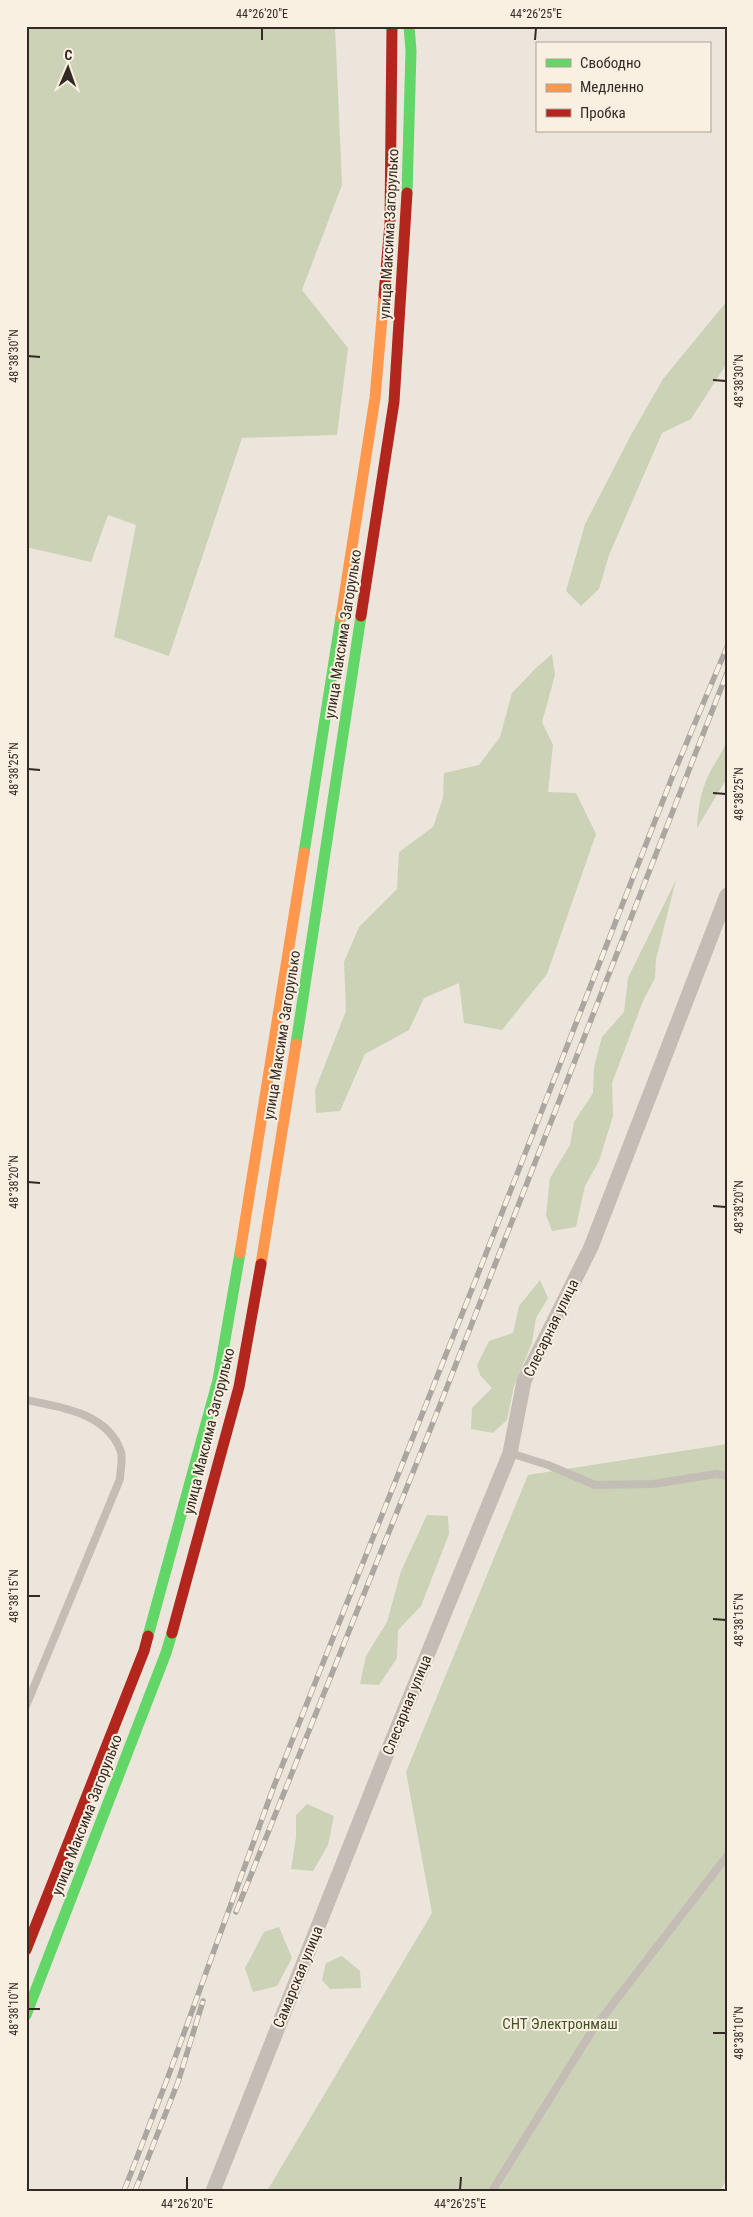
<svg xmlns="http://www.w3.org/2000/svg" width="753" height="2217" viewBox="0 0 753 2217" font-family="'Roboto Condensed',sans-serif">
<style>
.green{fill:#ccd2b5}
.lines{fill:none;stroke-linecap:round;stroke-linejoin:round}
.lane{stroke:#c4bdb6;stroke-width:8}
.street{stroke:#c4bdb6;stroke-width:15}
.fast{stroke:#63d668;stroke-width:11}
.slow{stroke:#ff974d;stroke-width:11}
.jam{stroke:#b3261e;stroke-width:11}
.rail-casing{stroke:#aca6a0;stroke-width:5.5}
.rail{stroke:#faf0e2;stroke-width:4;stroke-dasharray:11;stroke-linecap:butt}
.ticks{fill:none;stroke:#342a25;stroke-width:2}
.labels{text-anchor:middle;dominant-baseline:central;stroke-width:4;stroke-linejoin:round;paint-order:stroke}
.street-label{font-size:15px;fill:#342a25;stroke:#faf0e2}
.park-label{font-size:15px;fill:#425427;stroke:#faf0e2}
.neatline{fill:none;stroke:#342a25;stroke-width:2}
.ticks-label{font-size:12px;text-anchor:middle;fill:#342a25}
</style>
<rect width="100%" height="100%" fill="#ece5dc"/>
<g class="green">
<path d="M26,26H335L342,185L302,290L348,348L337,435L242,438L169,656L114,637L136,525L108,515L91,562L26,547Z"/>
<path d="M727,301V363L691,419L662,433L609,555L599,589L581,606L566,591L585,524L631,435L663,379Z"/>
<path d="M552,654L555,675L542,722L553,745L548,792L576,793L596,834L547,974L502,1030L464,1023L459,983L424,998L409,1030L365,1054L340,1111L316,1113L315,1090L346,1011L344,962L359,927L397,889L399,852L433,827L443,798L444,773L479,765L500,737L512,693L537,667Z"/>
<path d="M727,738V778L697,828C698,807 701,789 711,770C717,759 724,751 727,738Z"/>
<path d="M676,880L656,959L655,978L643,1001L612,1083L613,1116L599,1161L585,1186L576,1227L552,1231L546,1215L550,1178L570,1145L574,1122L593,1093L594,1067L602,1037L624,1012L628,978Z"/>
<path d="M540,1280L548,1298L536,1318L532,1343L514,1386L507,1420L493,1433L471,1429L472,1408L492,1388L480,1375L477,1365L489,1341L513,1333L519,1306Z"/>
<path d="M727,1444V2179L720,2191H267L432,1913L406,1772L528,1475Z"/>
<path d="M427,1515L448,1516L449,1534L421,1606L398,1630L397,1658L379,1685L360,1684L366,1656L387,1622L401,1571Z"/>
<path d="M307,1804L334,1816L328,1845L313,1871L291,1869L296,1837V1815Z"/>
<path d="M279,1927L292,1958L277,1986L253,1992L245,1968L264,1932Z"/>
<path d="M342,1956L360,1971L361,1988L330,1989L322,1980L326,1963Z"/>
</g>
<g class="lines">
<g class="lane">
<path d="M26,1400C61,1407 108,1413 121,1452C123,1459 120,1472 120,1479L26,1706"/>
<path d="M510,1453L548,1465L595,1485L653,1484L716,1474L727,1476"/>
<path d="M492,2191L592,2031L727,1856"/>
</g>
<path class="street" d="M213,2191L383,1763L510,1453L524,1381L591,1247L727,895"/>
<g class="fast">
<path d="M407,193L411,51L409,26"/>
<path d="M304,853L341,617"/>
<path d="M296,1044L361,616"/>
<path d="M148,1636L218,1380L240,1253"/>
<path d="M26,2015L166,1653L172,1633"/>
</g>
<g class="slow">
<path d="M341,617L375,398L384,295"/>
<path d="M240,1253L304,853"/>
<path d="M261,1264L296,1044"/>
</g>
<g class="jam">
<path d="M384,295L390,223L392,26"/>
<path d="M361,616L394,402L407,193"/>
<path d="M172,1633L239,1387L261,1264"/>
<path d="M26,1950L144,1651L148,1636"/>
</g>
<g class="rail-casing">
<g id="rail">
<path d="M236,1912L438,1410L727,673"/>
<path d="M124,2191L168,2077L274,1786L478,1274L673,775L727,647"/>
<path d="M135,2191L178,2082L203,2001"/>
</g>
</g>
<use href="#rail" class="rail"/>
</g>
<path class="ticks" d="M262,40V28M535,40L536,28M28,356L40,357M713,380L726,381M28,769L40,770M713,793L726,794M28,1182L40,1183M713,1206L726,1207M28,1596H40M713,1619L726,1620M28,2009H40M713,2033H726M187,2190V2177M460,2190L461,2177"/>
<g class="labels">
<g class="street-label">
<text transform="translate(389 234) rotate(-87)">улица Максима Загорулько</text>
<text transform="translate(343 634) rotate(-81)">улица Максима Загорулько</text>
<text transform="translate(282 1035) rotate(-81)">улица Максима Загорулько</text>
<text transform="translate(551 1328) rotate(-64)">Слесарная улица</text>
<text transform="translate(209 1431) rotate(-76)">улица Максима Загорулько</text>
<text transform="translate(407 1705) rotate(-68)">Слесарная улица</text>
<text transform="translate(87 1815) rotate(-69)">улица Максима Загорулько</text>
<text transform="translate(298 1977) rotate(-68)">Самарская улица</text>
</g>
<g class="park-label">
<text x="560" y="2024">СНТ Электронмаш</text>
</g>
</g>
<rect width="753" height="2217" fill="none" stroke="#faf0e2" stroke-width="55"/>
<rect x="536" y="42" width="175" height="90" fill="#faf0e2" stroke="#aba196"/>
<rect x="546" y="59" width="25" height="8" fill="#63d668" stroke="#aba196"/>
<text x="580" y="68" font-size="15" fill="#342a25">Свободно</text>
<rect x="546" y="84" width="25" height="8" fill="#ff974d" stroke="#aba196"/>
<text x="580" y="92" font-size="15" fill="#342a25">Медленно</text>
<rect x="546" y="109" width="25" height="8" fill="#b3261e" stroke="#aba196"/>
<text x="580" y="118" font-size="15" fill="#342a25">Пробка</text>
<g transform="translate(68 68) rotate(2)" stroke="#faf0e2" stroke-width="4" paint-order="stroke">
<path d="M0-4L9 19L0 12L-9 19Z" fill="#342a25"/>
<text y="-8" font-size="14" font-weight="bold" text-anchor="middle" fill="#342a25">С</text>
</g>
<rect x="28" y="28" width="698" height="2162" class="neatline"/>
<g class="ticks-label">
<text x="262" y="18">44°26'20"E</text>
<text x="536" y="18">44°26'25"E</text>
<text transform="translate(14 356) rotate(-90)" y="4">48°38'30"N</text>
<text transform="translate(739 381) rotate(-90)" y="4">48°38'30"N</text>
<text transform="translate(14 769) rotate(-90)" y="4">48°38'25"N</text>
<text transform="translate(739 794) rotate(-90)" y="4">48°38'25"N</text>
<text transform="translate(14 1182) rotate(-90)" y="4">48°38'20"N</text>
<text transform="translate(739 1207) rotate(-90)" y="4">48°38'20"N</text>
<text transform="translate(14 1596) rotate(-90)" y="4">48°38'15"N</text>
<text transform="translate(739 1620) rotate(-90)" y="4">48°38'15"N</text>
<text transform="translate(14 2009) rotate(-90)" y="4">48°38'10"N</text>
<text transform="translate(739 2033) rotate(-90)" y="4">48°38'10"N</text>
<text x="187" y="2208">44°26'20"E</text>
<text x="460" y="2208">44°26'25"E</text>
</g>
</svg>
